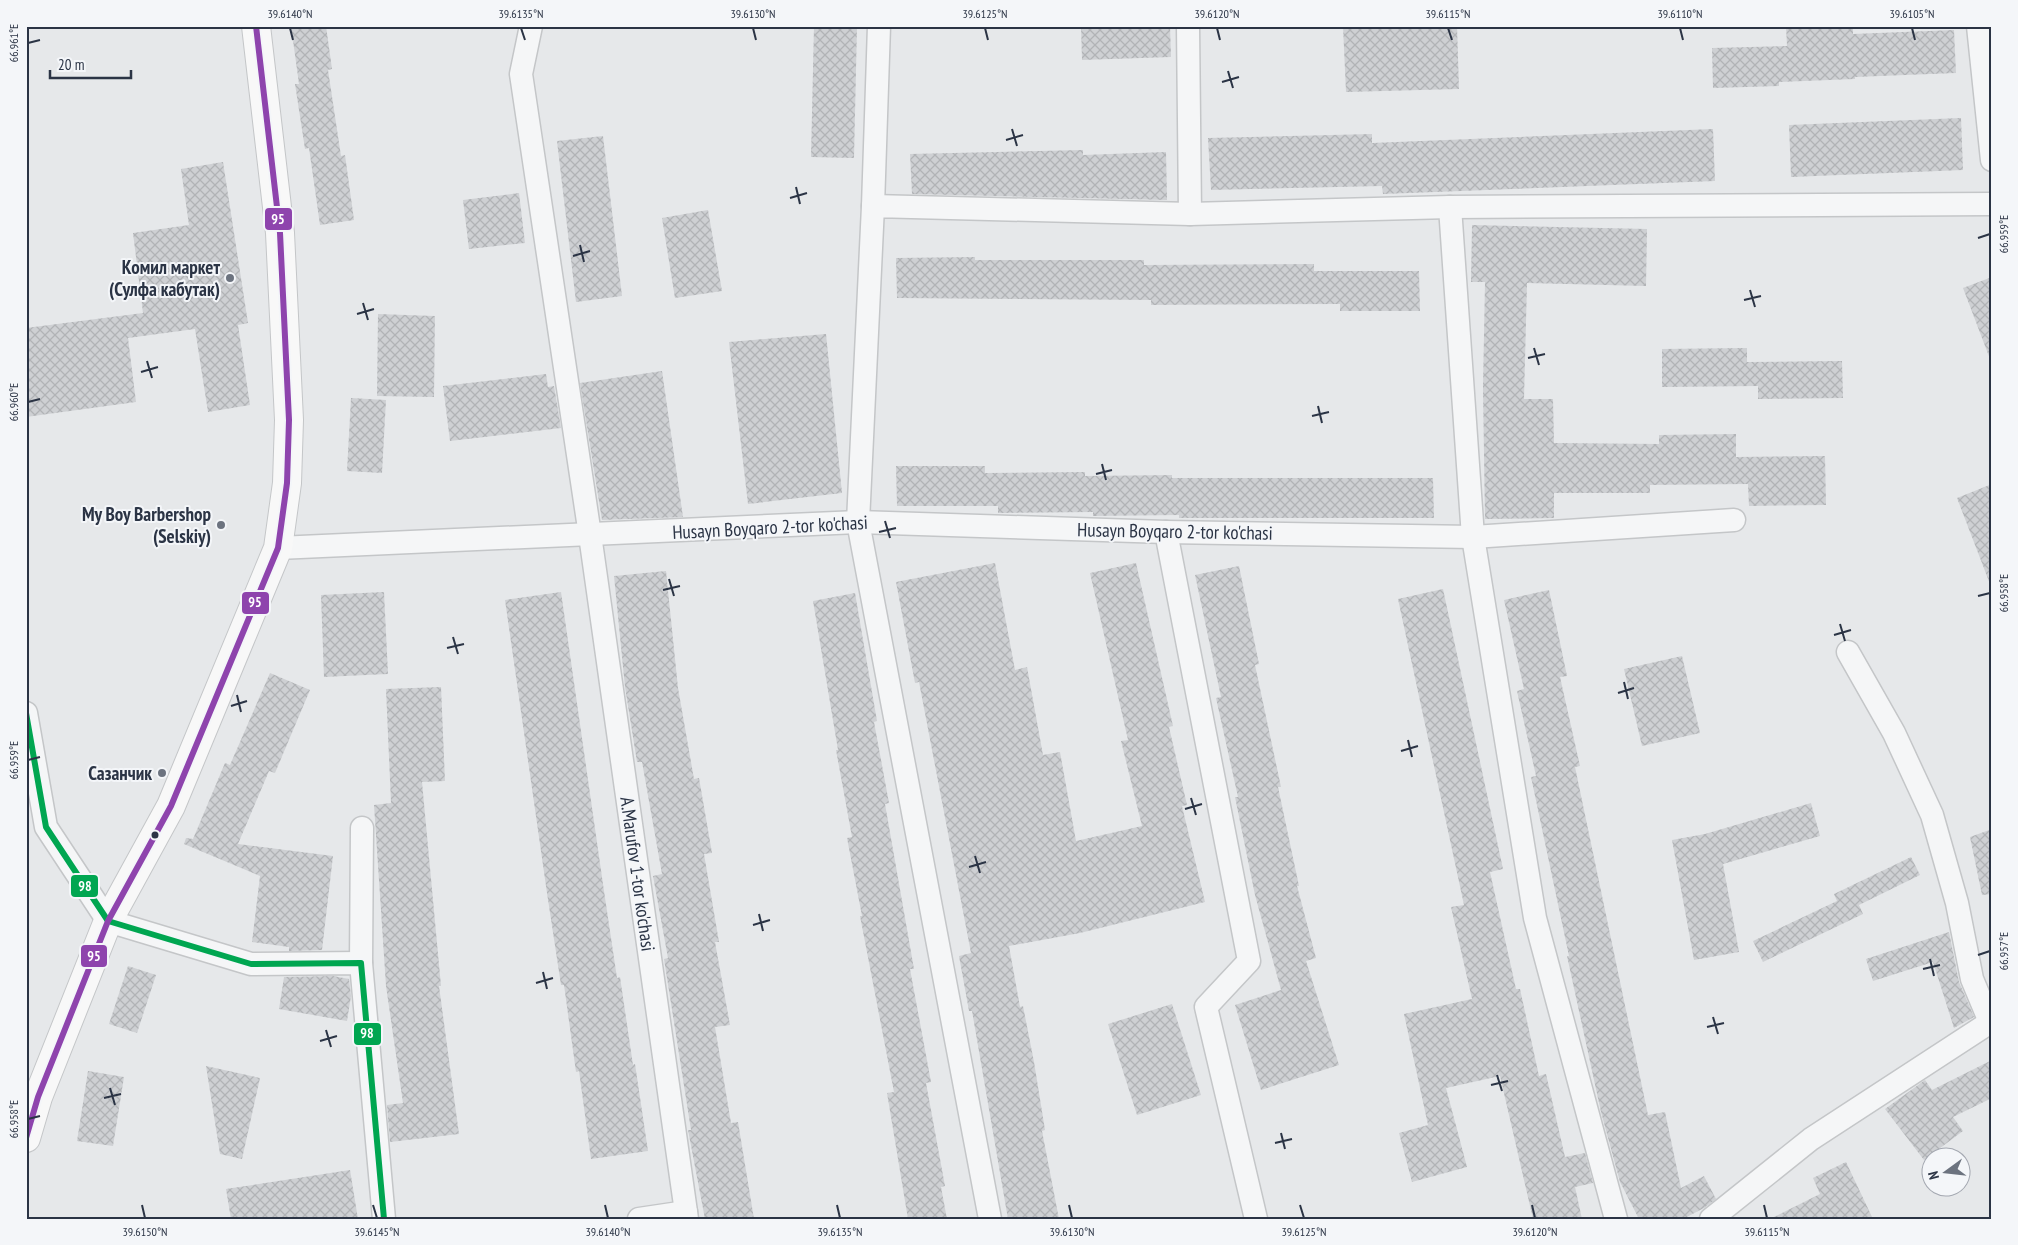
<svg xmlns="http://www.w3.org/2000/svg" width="2018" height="1245" viewBox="0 0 2018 1245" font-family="'PT Sans Narrow',sans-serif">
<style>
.building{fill:url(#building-cross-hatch)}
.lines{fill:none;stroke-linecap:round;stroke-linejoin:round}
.street-casing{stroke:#c4c6c8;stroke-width:25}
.secondary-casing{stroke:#c4c6c8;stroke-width:30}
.street{stroke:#f5f6f7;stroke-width:22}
.secondary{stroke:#f8f8f8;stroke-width:28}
.bus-1-casing{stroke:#f4f6f9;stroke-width:10}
.bus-2-casing{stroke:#f4f6f9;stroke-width:10}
.bus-1{stroke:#00a651;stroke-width:6}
.bus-2{stroke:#8e44ad;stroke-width:6}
.ticks{fill:none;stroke:#2b3445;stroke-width:2}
.poi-dot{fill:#6c737f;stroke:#f4f6f9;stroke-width:2}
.bus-dot{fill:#2b3445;stroke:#f4f6f9;stroke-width:2}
.labels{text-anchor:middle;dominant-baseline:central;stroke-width:4;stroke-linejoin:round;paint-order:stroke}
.poi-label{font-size:19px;font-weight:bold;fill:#2b3445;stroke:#f4f6f9;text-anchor:end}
.street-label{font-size:19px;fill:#2b3445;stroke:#f4f6f9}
.line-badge{stroke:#f4f6f9;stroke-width:2}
.badge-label{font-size:14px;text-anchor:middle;font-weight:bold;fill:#fff}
.neatline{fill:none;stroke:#2b3445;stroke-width:2}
.ticks-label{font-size:12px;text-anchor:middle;fill:#2b3445}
</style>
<defs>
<pattern id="building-cross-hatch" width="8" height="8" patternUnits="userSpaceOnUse" patternTransform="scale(1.25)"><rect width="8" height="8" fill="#ced0d3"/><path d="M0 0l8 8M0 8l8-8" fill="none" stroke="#b1b3b6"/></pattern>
</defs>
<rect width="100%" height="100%" fill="#e6e8ea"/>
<g class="building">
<path d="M291,26H326L332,69L328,70L341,156L345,155L354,220L320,225L309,148L305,149L295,84H299Z"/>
<path d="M814,26H857L854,158L811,157Z"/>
<path d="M1081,26H1170L1171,57L1082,60Z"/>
<path d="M1343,26H1457L1459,89L1346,92Z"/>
<path d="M1786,26H1853V34L1954,30L1956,73L1855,77V79L1779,82V86L1713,88L1712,48L1787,46Z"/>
<path d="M1961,118L1963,170L1791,177L1789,125Z"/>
<path d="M1713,129L1715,181L1383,194L1382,186L1211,190L1208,138L1372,134V143Z"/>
<path d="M603,136L622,296L576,302L557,141Z"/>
<path d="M1083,150V155L1166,152L1167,200L912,194L910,154Z"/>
<path d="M223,162L248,323L238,325L250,405L208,412L195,329L128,338L136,402L26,417V328L143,313L133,233L189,225L181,169Z"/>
<path d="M519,193L525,243L469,249L463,200Z"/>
<path d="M708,210L722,291L675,298L662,218Z"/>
<path d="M1472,225L1647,229L1646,286L1527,283L1524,399H1553L1554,443L1659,444V435L1736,434V457L1825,456L1826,505L1749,506L1748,484L1650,485V493H1554V518L1485,519L1483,388L1485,282H1471Z"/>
<path d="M975,257V260H1144V265L1314,264V271H1419L1420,311H1340V304L1151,305V300L897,298L896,258Z"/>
<path d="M1992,277V358L1990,359L1963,288Z"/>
<path d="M378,314L435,316L434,397L377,396Z"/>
<path d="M826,334L842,493L748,504L729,342Z"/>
<path d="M1747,348V362L1842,361L1843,398L1758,399V386L1662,387V349Z"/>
<path d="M662,371L683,517L602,520L580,383Z"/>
<path d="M546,374L548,387L554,386L561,428L450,441L443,386Z"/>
<path d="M351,398L386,400L382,473L347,471Z"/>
<path d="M896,466H985V473L1085,472V476L1172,475V478H1433L1434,518H1179V515L1093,516V512L998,513V506H897Z"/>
<path d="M1992,484V584H1990L1957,498Z"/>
<path d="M995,563L1015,670L1027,667L1043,755L1060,752L1076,841L1142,826L1121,741L1128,740L1090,573L1136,563L1173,726L1169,727L1187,805L1182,806L1205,902L1080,933L1009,946L1020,1007L1023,1006L1034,1062L1045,1130L1042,1131L1059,1219H1008L972,1011H969L959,956L971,953L919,682L915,683L896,582Z"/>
<path d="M1239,566L1259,664L1255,665L1281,787H1278L1299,886H1297L1316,958L1306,961L1339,1065L1261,1090L1235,1005L1281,990L1255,895L1235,797H1238L1216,698L1221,697L1195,575Z"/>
<path d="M666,571L678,688L694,779L699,778L712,853L704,854L719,942H715L730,1025L715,1027L731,1123L738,1122L754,1219H705L688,1130H691L664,959L668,958L653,876L662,874L642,762H637L625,687L614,576Z"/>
<path d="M1443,589L1503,869L1490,872L1516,989H1520L1539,1076L1546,1074L1565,1157L1585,1153L1593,1183L1575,1187L1582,1219H1533L1500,1076L1446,1088L1467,1167L1412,1182L1399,1133L1428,1125L1404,1014L1472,999L1451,907L1464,905L1398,599Z"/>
<path d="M1549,590L1567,676L1560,677L1580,766L1575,767L1648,1115L1665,1112L1681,1188L1704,1176L1716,1199L1704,1208L1683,1219H1639L1620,1182L1601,1112L1567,956H1569L1531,777L1536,776L1517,691L1524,689L1504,600Z"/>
<path d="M384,592L388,674L324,677L321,595Z"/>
<path d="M561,592L604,891L617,978L620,977L633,1065L635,1064L648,1151L591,1159L579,1071L576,1072L564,985H561L547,893L505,600Z"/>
<path d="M855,593L877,721L874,722L889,803L885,804L914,969H910L931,1082L926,1083L945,1186L941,1187L947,1219H908L887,1093L894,1092L860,916H862L847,838L852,837L836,750H838L813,601Z"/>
<path d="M1682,656L1700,733L1642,746L1624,669Z"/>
<path d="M270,673L310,690L275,773L269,771L238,844L333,856L322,950L289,951V947L252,942L260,876L184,844L186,838L193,839L225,763L230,765Z"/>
<path d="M441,687L445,781L422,782L441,986H439L459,1134L390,1142L387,1105L403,1103L386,986L374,805L391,803L386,689Z"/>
<path d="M1811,803L1820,836L1723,864L1739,952L1694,960L1672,840L1705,834Z"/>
<path d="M1992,829V894L1982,895L1970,837Z"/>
<path d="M1911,857L1920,875L1859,905L1863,914L1763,962L1753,941L1837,901L1834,894Z"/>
<path d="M1949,932L1959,982L1974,1017L1954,1028L1933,962L1873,981L1866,959Z"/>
<path d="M128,966L156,975L137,1033L109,1024Z"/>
<path d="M333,976L349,979L351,996L347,1021L279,1009L284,977Z"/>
<path d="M1172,1004L1201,1095L1137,1115L1108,1024Z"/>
<path d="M1992,1060V1098L1953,1117L1963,1131L1924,1160L1885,1109L1925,1080L1932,1090Z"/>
<path d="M206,1066L260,1078L242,1159L220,1154Z"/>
<path d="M88,1071L124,1077L113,1146L77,1141Z"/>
<path d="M1846,1162L1873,1219H1770L1820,1194L1813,1178Z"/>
<path d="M350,1170L358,1219H231L226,1189Z"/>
</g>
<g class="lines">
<g class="street-casing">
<g id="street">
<path d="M531,26L521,74L590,535L687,1219"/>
<path d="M1188,26L1190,214"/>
<path d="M1978,26L1992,160"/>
<path d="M873,206L879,26"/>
<path d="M1450,207L1473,537L1535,918L1616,1219"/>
<path d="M1166,532L1249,961L1206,1007L1256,1219"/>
<path d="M278,548L858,522L1166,532L1473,537L1734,520"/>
<path d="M1848,652L1894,733L1932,815L1957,903L1972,979L1990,1022"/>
<path d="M26,713L46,827L108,921L251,964L361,963L384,1219"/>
<path d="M361,963L362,828"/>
<path d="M639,1219L686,1212"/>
<path d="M990,1219L858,522L873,206L1190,214L1450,207L1992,204"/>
<path d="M1711,1219L1811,1139L1992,1021"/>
</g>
</g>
<g class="secondary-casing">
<path id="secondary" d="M26,1138L38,1097L108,921L171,806L278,548L287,483L289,420L280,233L256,26"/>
</g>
<use href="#street" class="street"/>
<use href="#secondary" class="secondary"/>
<g class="bus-1-casing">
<path id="bus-1" d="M26,713L46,827L108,921L251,964L361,963L384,1219"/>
</g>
<g class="bus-2-casing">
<path id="bus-2" d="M26,1138L38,1097L108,921L171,806L278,548L287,483L289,420L280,233L256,26"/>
</g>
<use href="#bus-1" class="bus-1"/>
<use href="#bus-2" class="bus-2"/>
</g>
<path class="ticks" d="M290,28L293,40M521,28L525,40M753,28L756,40M985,28L988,40M1217,28L1220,40M1448,28L1452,40M1680,28L1683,40M1912,28L1915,40M28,43L40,40M1228,71L1233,88M1222,82L1239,77M1012,129L1017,146M1006,140L1023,135M796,187L800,204M790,198L807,193M1978,238L1990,234M580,245L584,262M573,256L590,251M1750,290L1755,307M1744,300L1761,296M363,303L368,320M357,314L374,309M1534,348L1539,365M1528,358L1545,354M147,361L152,378M141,372L158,367M28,402L40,399M1318,406L1322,423M1312,416L1329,412M1102,464L1106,480M1096,474L1112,470M885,521L890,538M879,532L896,528M669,579L674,596M663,590L680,586M1978,596L1990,593M1840,624L1845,641M1834,635L1851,630M453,637L458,654M447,648L464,644M1624,682L1628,699M1618,693L1634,688M237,695L241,712M231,706L247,701M1408,740L1412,757M1401,751L1418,746M28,760L40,757M1191,798L1196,815M1185,809L1202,804M975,856L980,873M969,867L986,862M759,914L763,931M753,925L770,920M1978,955L1990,951M1930,959L1934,976M1923,969L1940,965M543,972L547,989M536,983L553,978M1713,1017L1718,1034M1707,1027L1724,1023M326,1030L331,1047M320,1041L337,1036M1497,1075L1502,1091M1491,1085L1508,1081M110,1088L115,1105M104,1098L121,1094M28,1119L40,1116M1281,1133L1285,1149M1275,1143L1292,1139M142,1205L145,1218M373,1205L377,1218M605,1205L608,1218M837,1205L840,1218M1069,1205L1072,1218M1300,1205L1304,1218M1532,1205L1535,1218M1764,1205L1767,1218"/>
<g class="poi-dot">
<circle cx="230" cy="278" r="5"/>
<circle cx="221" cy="525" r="5"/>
<circle cx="162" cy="773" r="5"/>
</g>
<circle class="bus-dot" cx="155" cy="835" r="4.5"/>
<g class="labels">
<g class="poi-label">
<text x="220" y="267">Комил маркет<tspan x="220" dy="22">(Сулфа кабутак)</tspan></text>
<text x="211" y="514">My Boy Barbershop<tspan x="211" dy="22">(Selskiy)</tspan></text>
<text x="152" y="773">Сазанчик</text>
</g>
<g class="street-label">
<text transform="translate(770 527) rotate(-3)">Husayn Boyqaro 2-tor ko'chasi</text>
<text transform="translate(1175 531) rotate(1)">Husayn Boyqaro 2-tor ko'chasi</text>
<text transform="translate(638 874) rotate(82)">A.Marufov 1-tor ko'chasi</text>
</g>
</g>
<g class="line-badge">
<rect x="264" y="207" width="29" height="24" rx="5" fill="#8e44ad"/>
<rect x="241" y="591" width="29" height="24" rx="5" fill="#8e44ad"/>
<rect x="70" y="874" width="29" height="24" rx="5" fill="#00a651"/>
<rect x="80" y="944" width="28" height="24" rx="5" fill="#8e44ad"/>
<rect x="353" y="1022" width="29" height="24" rx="5" fill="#00a651"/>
</g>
<g class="badge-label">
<text x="278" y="224">95</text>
<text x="255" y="607">95</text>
<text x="85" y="891">98</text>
<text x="94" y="961">95</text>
<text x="367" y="1038">98</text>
</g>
<rect width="2018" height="1245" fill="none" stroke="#f4f6f9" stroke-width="55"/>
<g transform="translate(1946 1172) rotate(255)"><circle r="24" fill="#f4f6f9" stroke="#a4a8b1"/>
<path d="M0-4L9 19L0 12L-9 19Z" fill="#6c737f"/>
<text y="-8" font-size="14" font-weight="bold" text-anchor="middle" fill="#2b3445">N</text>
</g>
<path d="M50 70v8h81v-8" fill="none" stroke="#2b3445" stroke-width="2.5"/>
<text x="58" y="70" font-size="15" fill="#2b3445" stroke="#f4f6f9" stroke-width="4" paint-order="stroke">20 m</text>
<rect x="28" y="28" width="1962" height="1190" class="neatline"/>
<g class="ticks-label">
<text x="290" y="18">39.6140°N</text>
<text x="521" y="18">39.6135°N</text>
<text x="753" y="18">39.6130°N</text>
<text x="985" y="18">39.6125°N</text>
<text x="1217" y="18">39.6120°N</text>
<text x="1448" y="18">39.6115°N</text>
<text x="1680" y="18">39.6110°N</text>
<text x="1912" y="18">39.6105°N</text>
<text transform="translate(14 43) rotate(-90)" y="4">66.961°E</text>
<text transform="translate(2004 234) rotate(-90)" y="4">66.959°E</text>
<text transform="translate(14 402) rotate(-90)" y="4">66.960°E</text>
<text transform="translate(2004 593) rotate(-90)" y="4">66.958°E</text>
<text transform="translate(14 760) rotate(-90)" y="4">66.959°E</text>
<text transform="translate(2004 951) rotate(-90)" y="4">66.957°E</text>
<text transform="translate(14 1119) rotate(-90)" y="4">66.958°E</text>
<text x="145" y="1236">39.6150°N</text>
<text x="377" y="1236">39.6145°N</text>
<text x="608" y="1236">39.6140°N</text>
<text x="840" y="1236">39.6135°N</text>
<text x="1072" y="1236">39.6130°N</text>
<text x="1304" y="1236">39.6125°N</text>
<text x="1535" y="1236">39.6120°N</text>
<text x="1767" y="1236">39.6115°N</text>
</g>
</svg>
